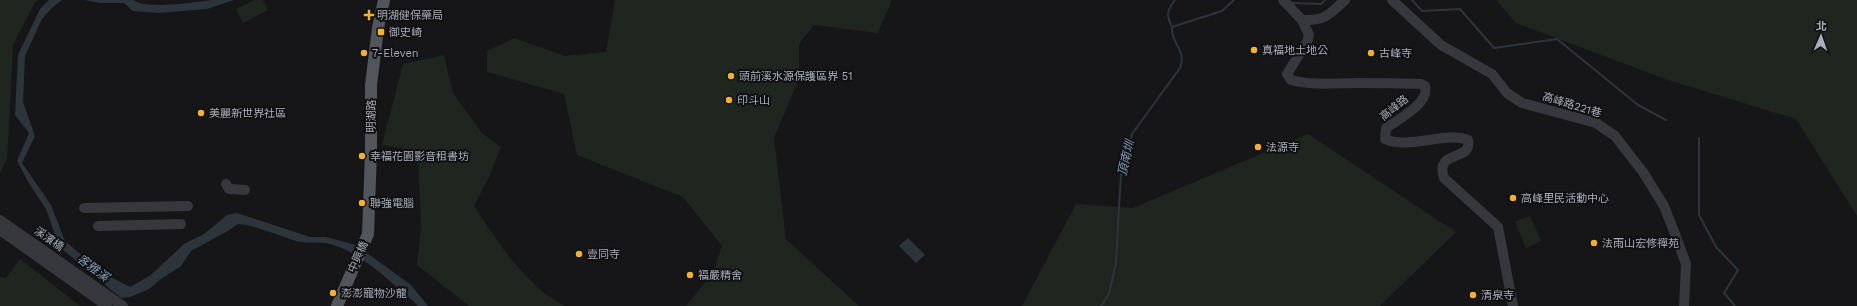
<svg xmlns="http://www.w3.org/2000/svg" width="1857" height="306" viewBox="0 0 1857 306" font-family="'Work Sans','Noto Sans TC',sans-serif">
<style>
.green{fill:#1e261f}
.water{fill:#2c353c}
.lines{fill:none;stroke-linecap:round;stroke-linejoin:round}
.stream{stroke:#2c353c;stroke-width:2}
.minor{stroke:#37383d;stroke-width:10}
.major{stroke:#53555c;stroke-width:12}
.poi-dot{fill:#f2b134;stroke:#111113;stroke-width:1.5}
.labels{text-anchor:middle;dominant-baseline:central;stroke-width:4;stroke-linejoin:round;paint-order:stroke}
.poi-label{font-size:11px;fill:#a8adb8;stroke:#111113;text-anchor:start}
.street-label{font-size:11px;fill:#a8adb8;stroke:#111113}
.water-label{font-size:12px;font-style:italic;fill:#7f9bb3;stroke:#111113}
</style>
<rect width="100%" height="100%" fill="#161618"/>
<g class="green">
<path d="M0,0H38L35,2L13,45L7,159L0,173Z"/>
<path d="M254,0H263L268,10L243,23L236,9Z"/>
<path d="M615,0H892L878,33L814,25L799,44V79L774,138L786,239L859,306H686L713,273L722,246L683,197L577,155L564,94L487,72V51L514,38L565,56L606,52Z"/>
<path d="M1496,0H1857V216L1796,119L1668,80L1516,23Z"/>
<path d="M444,55L453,93L482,133L501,147L490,175L474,206C497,241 526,287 565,306H469L417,265L421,228L418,151L382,145L403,64Z"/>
<path d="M1308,134L1456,232L1380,306H1022L1076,204L1133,208Z"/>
<path d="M1530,216L1541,241L1526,248L1515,222Z"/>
<path d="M20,259L80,306H0V277L6,278Z"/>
</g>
<g class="water">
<path d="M49,0H62L52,8L42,19L25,56L23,102L35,136L22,163L51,205L65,241L103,273L130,287L151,275L184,244L204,234L227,215L237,213L310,237H326L356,245L411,285L428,306H418L413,301C388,280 362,253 330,244C319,241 307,244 296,241C277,235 258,226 238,224L226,232L191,251L181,266L161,279L149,289L130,297L121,298L62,249L57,240L46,209L30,185L17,161L29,133L15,115L18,55L40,9Z"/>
<path d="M85,0H133C147,10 195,2 212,0C219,0 227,0 234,0L207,9L159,13L133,11L124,3H100Z"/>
<path d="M908,238L925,255L916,263L899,246Z"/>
</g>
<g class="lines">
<g class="stream">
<path d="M1175,0C1167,10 1166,15 1172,27L1222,11L1234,0"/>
<path d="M1412,0L1422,11L1460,9L1494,48L1557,39L1638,105L1666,120"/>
<path d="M1292,3L1321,4L1325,0"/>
<path d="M1699,138V215L1716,247L1738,270L1724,293L1735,306"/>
<path d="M1101,306L1109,294L1116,263L1121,173L1132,134L1180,68C1187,49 1171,45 1172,27"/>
</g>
<g class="minor">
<path d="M1283,0L1302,20L1309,35L1307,42L1287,74L1291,80C1313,86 1336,83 1359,83C1379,83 1400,83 1421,84L1425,86C1430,103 1399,119 1386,128L1385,139C1408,150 1446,131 1468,140C1473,162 1434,149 1444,178L1498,227L1513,306"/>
<path d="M1392,0L1441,45L1492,74L1507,93L1522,103L1596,123L1615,136L1643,172L1664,206L1675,234L1686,264L1684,306"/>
<path d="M1302,20C1325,21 1329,15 1345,0"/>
<path d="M226,184L229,189L245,190"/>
<path d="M84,208L188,206"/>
<path d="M0,220L123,306"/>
<path d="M98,226L181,224"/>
<path d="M0,230L107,306"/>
</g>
<path class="major" d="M337,306L368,234L371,152V85L378,28L384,0"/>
</g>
<g class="poi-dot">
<path d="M367 9h4v4h4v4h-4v4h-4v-4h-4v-4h4z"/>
<rect x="377" y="28" width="8" height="8" rx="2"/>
<circle cx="1254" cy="50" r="4"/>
<circle cx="364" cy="53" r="4"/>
<circle cx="1371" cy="53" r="4"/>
<circle cx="731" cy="76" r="4"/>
<circle cx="729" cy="100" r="4"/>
<circle cx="201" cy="113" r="4"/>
<circle cx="1258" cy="147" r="4"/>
<circle cx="362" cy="156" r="4"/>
<circle cx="1513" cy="198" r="4"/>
<circle cx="362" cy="203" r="4"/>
<circle cx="1594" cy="243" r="4"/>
<circle cx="579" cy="254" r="4"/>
<circle cx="690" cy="275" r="4"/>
<circle cx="333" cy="293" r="4"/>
<circle cx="1473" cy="295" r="4"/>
</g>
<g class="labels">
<g class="poi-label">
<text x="377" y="15">明湖健保藥局</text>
<text x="389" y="32">御史崎</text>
<text x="1262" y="50">真福地土地公</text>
<text x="372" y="53">7-Eleven</text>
<text x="1379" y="53">古峰寺</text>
<text x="739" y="76">頭前溪水源保護區界 51</text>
<text x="737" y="100">印斗山</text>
<text x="209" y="113">美麗新世界社區</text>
<text x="1266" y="147">法源寺</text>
<text x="370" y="156">幸福花園影音租書坊</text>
<text x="1521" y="198">高峰里民活動中心</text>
<text x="370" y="203">聯強電腦</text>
<text x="1602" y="243">法雨山宏修禪苑</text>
<text x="587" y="254">壹同寺</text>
<text x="698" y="275">福嚴精舍</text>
<text x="341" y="293">澎澎寵物沙龍</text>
<text x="1481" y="295">清泉寺</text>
</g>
<g class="street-label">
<text transform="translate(1572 105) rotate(17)">高峰路221巷</text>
<text transform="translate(1394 108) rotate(-39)">高峰路</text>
<text transform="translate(371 116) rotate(-90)">明湖路</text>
<text transform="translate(49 239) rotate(35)">溪濱橋</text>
<text transform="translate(358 257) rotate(-65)">中興橋</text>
</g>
<g class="water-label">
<text transform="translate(1126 158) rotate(-77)">頂南圳</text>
<text transform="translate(93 268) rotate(37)">客雅溪</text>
</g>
</g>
<g transform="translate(1821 36) rotate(2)" stroke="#111113" stroke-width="3" paint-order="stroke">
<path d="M0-3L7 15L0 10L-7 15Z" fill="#a8adb8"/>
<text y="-6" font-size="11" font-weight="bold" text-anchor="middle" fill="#a8adb8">北</text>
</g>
</svg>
